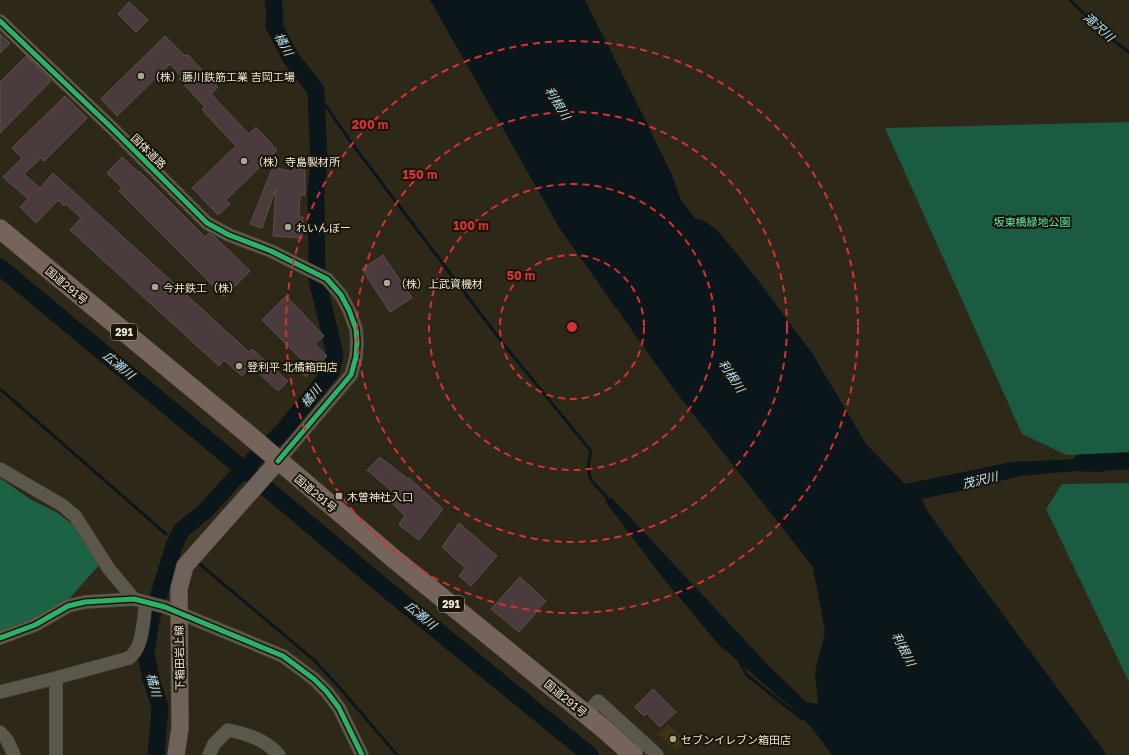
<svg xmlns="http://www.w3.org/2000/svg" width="1129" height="755" viewBox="0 0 1129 755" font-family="'Golos Text','Noto Sans JP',sans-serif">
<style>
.built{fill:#3e3210}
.green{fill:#1a5b41}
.forest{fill:#1c6346}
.water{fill:#0b161b}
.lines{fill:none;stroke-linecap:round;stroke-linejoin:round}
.stream{stroke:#0b161b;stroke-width:3}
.river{stroke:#0b161b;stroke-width:17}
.building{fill:#4c3b3c;stroke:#59514c}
.minor-casing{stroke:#494438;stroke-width:14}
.major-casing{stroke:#494438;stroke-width:18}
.highway-casing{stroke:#494438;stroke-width:20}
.minor{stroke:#5b574b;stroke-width:13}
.major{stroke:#6e6259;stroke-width:17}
.highway{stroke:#74645c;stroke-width:19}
.cycleway-casing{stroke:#1a1509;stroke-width:8}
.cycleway{stroke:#2db169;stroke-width:5}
.ring{fill:none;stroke:#d73231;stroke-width:2;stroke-dasharray:7 5}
.poi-dot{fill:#aaa494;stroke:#1a1509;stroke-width:1.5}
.labels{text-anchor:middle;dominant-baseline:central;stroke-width:4;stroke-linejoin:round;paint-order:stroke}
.shield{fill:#1a1509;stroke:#aea899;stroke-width:1}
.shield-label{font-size:10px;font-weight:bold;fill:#ede7d7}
.poi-label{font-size:11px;fill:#ede7d7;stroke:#1a1509;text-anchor:start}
.street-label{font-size:11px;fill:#ede7d7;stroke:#1a1509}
.park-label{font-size:11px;fill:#5ce6af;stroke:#1a1509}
.water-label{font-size:12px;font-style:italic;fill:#b5e3fb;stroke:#1a1509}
.centre{fill:#d73231;stroke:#1a1509;stroke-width:2}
.ring-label{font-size:12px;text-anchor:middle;font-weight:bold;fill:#d73231;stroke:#1a1509;stroke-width:4;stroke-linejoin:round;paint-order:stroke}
</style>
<rect width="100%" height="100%" fill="#2e2818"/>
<path class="built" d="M668,724L686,742L676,751L658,734Z"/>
<g class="green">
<path d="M1129,122V452L1067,455L1022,434L885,128Z"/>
<path d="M1129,483V682L1046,509L1062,484Z"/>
</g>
<path class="forest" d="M0,478L30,499L56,512L79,529L100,564L68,600L31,622L0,633Z"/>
<path class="water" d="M430,0H585L639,107L672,175L681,200L695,218L705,221L718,231L758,280L812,353L866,444L905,484L1012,462L1103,458L1104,472L1075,471L1020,476L964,490L922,499L926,509L990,597L1107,755H832L812,728L793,709L718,644L660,574L605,501L612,498L769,666L806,702L818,704L815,672L825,632L813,567L675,391L560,229Z"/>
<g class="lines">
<g class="stream">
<path d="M1070,0L1107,36L1129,52"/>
<path d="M313,87L350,141L505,346L591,451C584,481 592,480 610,501"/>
<path d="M0,389L166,534"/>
<path d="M196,561L314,660L339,687L397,755"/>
<path d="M739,661L747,675L802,719"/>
</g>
<g class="river">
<path d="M0,267L237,464"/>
<path d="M1081,463L1129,461"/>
<path d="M251,475L385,588L590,755"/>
<path d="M156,755L160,707L151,679L146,653L151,620L174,546L181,531L205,511L236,477L283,431L331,372L335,354L317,279L316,192L319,163L316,90L291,58L274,26L275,15L273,0"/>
</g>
</g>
<g class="building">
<path d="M129,2L148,20L136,32L118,14Z"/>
<path d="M0,34L10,43L0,53Z"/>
<path d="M165,36L185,56L187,54L218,87L211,94L249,134L256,127L277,150L226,200L230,204L218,215L192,188L236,146L202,110L205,107L179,79L182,77L170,64L117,116L101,99Z"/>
<path d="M26,56L51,81L0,133V82Z"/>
<path d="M65,96L87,118L44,161L41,158L24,174L40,188L53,173L249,352L252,349L288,381L278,391L251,366L242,376L224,360L219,366L70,230L81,218L66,204L64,206L58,200L36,223L20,207L28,199L3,177L22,158L12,148Z"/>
<path d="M122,157L138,172L139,171L205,237L209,233L215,237L250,271L224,297L119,191L122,188L107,173Z"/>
<path d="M294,163L305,164V195H300L299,217H303L302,238L273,236L276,188L262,228L250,224L273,167L293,172Z"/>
<path d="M383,255L412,298L390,312L362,269Z"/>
<path d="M286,296L324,336L315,344L327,356L306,377L296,368L303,361L262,320Z"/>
<path d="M380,457L408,479L409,478L443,509L419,540L399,525L405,516L389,500L395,494L367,470Z"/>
<path d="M459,523L497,556L471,586L459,576L465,568L442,547Z"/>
<path d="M520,577L546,601L519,632L491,609Z"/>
<path d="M653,689L676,712L660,727L646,713L644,716L635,707Z"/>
</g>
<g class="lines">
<g class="minor-casing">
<g id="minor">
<path d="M0,21L114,130L207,223L229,235L271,251L327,279L341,295L349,310L356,329L357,342L356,357L351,375L278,461"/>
<path d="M0,469L62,505L75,516L109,569L134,599"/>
<path d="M0,638L35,625L68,606L85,602L134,599L165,607L283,656L314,679L327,692L339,708L362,755"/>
<path d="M0,692L52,679L129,658C144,647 143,619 146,602"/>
<path d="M586,715L598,701L643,742"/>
<path d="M0,732L7,740L14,755"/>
<path d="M638,747L643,742L657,755"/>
<path d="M56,755V678"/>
<path d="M209,755L214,744L228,730C248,734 266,740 279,755"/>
</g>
</g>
<g class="major-casing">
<path id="major" d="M176,755L180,728L179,589L185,566L278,461"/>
</g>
<g class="highway-casing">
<path id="highway" d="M0,229L249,435L393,558L604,729L633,755"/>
</g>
<use href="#minor" class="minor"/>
<use href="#major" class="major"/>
<use href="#highway" class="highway"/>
<g class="cycleway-casing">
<g id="cycleway">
<path d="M0,21L114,130L207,223L229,235L271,251L327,279L341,295L349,310L356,329L357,342L356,357L351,375L278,461"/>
<path d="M0,638L35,625L68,606L85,602L134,599L165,607L283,656L314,679L327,692L339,708L362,755"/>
</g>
</g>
<use href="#cycleway" class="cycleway"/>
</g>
<g class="ring">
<circle cx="572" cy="327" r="72"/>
<circle cx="572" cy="327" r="143"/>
<circle cx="572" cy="327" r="215"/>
<circle cx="572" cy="327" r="286"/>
</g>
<g class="poi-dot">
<circle cx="141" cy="76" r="4"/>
<circle cx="244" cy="161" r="4"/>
<circle cx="288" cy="227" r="4"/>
<circle cx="387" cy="283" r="4"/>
<circle cx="155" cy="287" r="4"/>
<circle cx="239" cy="366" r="4"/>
<rect x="335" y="492" width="8" height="8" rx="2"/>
<circle cx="673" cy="739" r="4"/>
</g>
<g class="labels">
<g class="shield">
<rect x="111" y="324" width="26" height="16" rx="3"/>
<rect x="438" y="596" width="26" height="16" rx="3"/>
</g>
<g class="shield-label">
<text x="124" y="332">291</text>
<text x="451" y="604">291</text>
</g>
<g class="poi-label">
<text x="149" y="76">（株）藤川鉄筋工業 吉岡工場</text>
<text x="252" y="161">（株）寺島製材所</text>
<text x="296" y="227">れいんぼー</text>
<text x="395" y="283">（株）上武資機材</text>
<text x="163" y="287">今井鉄工（株）</text>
<text x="247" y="366">登利平 北橘箱田店</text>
<text x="347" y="496">木曽神社入口</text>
<text x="681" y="739">セブンイレブン箱田店</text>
</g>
<g class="street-label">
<text transform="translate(149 151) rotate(45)">国体道路</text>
<text transform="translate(67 285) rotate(40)">国道291号</text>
<text transform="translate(316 493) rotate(40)">国道291号</text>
<text transform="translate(179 658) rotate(-91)">下箱田岩上線</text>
<text transform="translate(566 698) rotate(39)">国道291号</text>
</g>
<g class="park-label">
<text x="1032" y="221">坂東橋緑地公園</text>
</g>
<g class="water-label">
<text transform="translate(1099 27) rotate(42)">滝沢川</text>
<text transform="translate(284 44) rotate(61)">橘川</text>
<text transform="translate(558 103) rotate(59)">利根川</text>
<text transform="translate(119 365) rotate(40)">広瀬川</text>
<text transform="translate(732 376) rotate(56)">利根川</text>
<text transform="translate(311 396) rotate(-51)">橘川</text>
<text transform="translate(980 480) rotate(-13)">茂沢川</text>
<text transform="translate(421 615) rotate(40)">広瀬川</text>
<text transform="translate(904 649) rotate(63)">利根川</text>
<text transform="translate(154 685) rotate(76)">橘川</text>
</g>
</g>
<circle cx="572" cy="327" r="6" class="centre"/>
<g class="ring-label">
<text x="370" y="129">200 m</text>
<text x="420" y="179">150 m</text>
<text x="471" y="230">100 m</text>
<text x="521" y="280">50 m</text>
</g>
</svg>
